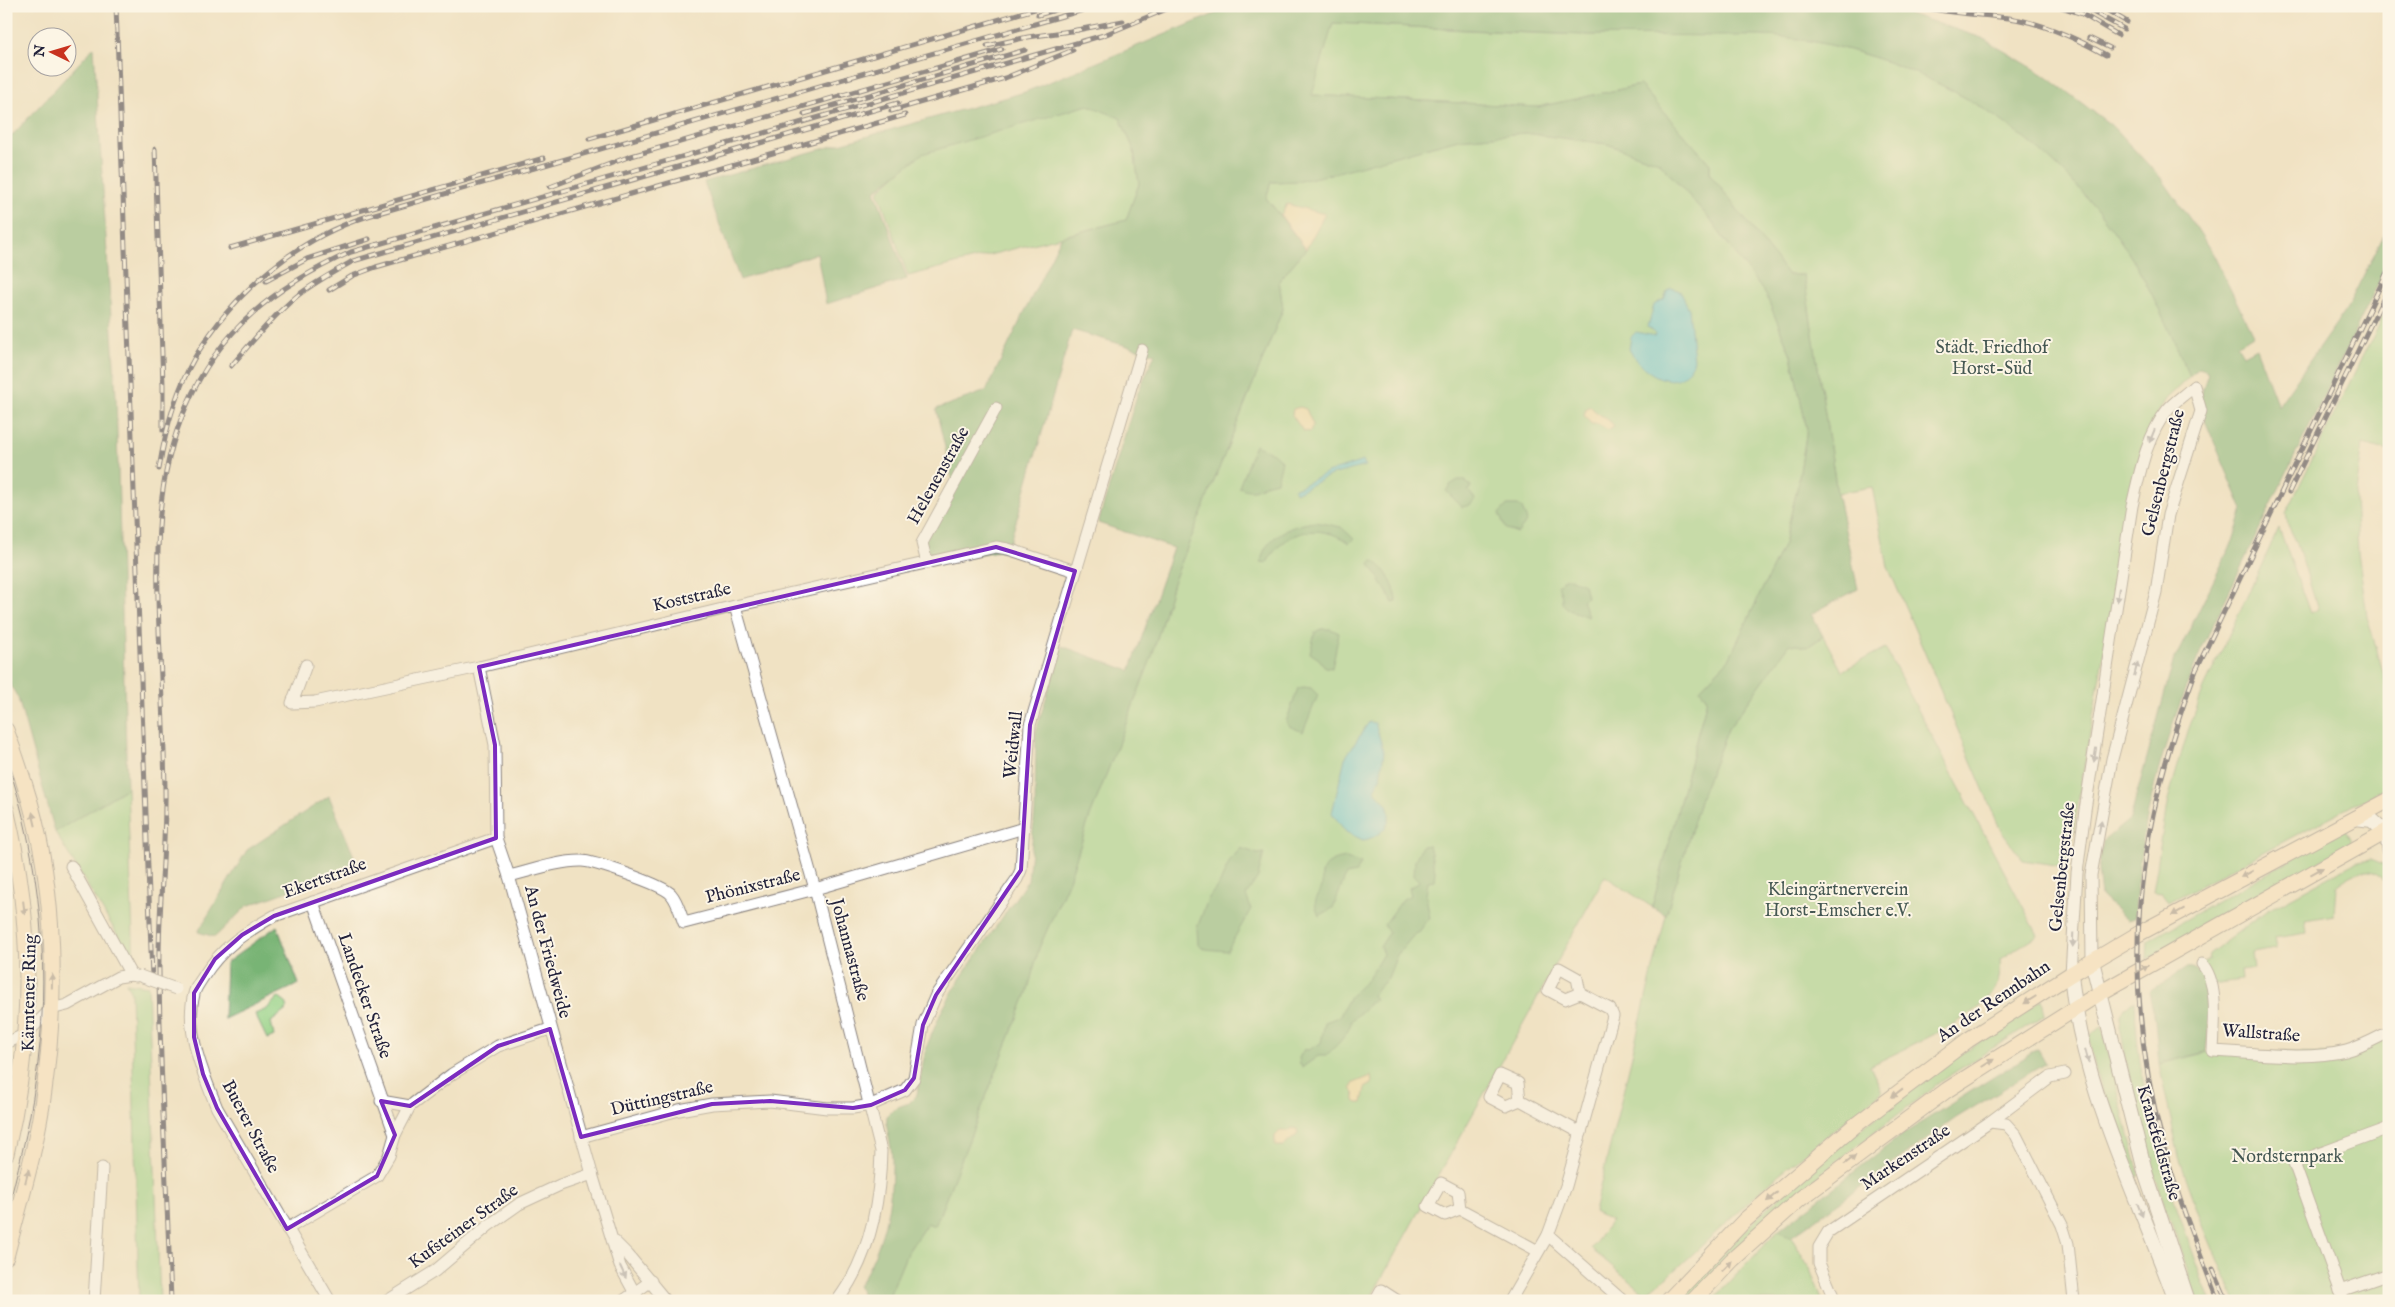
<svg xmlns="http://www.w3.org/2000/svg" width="2395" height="1307" viewBox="0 0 2395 1307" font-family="'IM FELL English',serif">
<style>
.green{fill:#95d287;stroke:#5c7a61}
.forest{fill:#78b474;stroke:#4d6b58}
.sand{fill:#eeda9e;stroke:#887e6c}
.water{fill:#5bc7d4;stroke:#3e7488}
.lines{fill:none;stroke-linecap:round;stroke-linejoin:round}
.minor-casing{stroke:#89827f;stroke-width:13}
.tertiary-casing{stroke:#89827f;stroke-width:16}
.secondary-casing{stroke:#89827f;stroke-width:17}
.minor{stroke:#fff;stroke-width:11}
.tertiary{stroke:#fff;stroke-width:14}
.secondary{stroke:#fce5c4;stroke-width:15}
.tram{stroke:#22223b;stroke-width:1}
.rail-casing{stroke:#22223b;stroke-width:5}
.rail{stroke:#fcf5e5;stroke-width:3;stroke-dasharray:9;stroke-linecap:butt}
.minor-bridge-casing{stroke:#89827f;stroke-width:13;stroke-linecap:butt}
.minor-bridge{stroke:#fff;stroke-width:11}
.oneway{fill:#9c9ca7}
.oneway2{fill:#9a8d86}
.marked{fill:none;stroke:#7b2cbf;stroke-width:4;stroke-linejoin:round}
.labels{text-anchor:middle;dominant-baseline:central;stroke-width:4;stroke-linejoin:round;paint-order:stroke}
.park-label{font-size:18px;fill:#445752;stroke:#fcf5e5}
.street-label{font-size:18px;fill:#22223b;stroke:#fcf5e5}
</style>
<rect width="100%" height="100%" fill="#fcf5e5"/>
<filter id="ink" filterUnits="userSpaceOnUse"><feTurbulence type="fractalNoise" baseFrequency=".02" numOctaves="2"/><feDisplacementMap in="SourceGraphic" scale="10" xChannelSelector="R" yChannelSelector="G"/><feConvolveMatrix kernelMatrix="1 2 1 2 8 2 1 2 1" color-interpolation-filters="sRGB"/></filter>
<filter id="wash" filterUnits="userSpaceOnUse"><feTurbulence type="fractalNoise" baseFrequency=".0096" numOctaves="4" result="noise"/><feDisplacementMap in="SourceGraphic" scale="20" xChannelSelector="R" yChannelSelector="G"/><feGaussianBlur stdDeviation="1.12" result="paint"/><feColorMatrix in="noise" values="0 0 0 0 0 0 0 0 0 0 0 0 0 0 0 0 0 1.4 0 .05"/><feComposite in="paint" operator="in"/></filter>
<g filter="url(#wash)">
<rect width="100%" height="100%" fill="#f0e2c3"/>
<g class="green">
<path d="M1333,23C1418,27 1502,33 1587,35C1632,36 1678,35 1723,35C1749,36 1774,35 1799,39C1933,61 2052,136 2126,249C2152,289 2170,333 2190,376L2166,399L2149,428L2134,477L2067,867L2023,860L2001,831L1888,567L1872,487L1837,493L1804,275H1788L1710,174V164L1640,85L1538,107L1311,95Z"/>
<path d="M1088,105H1101L1120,118L1134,150L1139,184L1126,220L908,276L878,191L922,152Z"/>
<path d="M1525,133L1607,144L1659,162L1708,217L1766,295L1791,355L1807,430L1797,489L1784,544L1729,659L1700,689L1707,699L1652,907L1605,876L1369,1301H887L907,1253L927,1223L935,1226L1027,993L1039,948L1069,880L1089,819L1152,656L1173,583L1283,309L1279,281L1308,246L1287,204L1281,216L1266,198L1271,182L1300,181L1458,139Z"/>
<path d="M2389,302V451L2363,444L2355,499L2358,552L2367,616L2389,693V786L2169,902L2162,893L2153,892L2167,804L2188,731L2204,688L2279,528L2310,613L2318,609L2296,541L2288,525L2286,513L2365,351L2373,338Z"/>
<path d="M1823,636L1842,671L1885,648L2038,935L2000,959C2001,969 2000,979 1995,989C1983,1016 1898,1051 1870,1066L1882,1092L1779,1174L1670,1275L1645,1293L1591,1249L1611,1221L1594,1212L1666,915L1703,791L1728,729L1790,644L1808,647Z"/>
<path d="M127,788L134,962L55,832Z"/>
<path d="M2345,829L2352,843L2147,959L2148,941Z"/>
<path d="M2371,859L2383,864L2389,875V893C2387,889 2385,882 2382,878C2370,862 2347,877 2336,886L2334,915L2305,920L2307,933L2274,938L2276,949L2252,953L2254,968L2240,970L2241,980L2213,984L2202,964L2208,960L2209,954L2266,911L2358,861Z"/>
<path d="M126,983L148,986L160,1301H139L131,992Z"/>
<path d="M278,997L287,1004L286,1010L271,1022L274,1036L267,1039L255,1014L267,1009Z"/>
<path d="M2042,999L2045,1015L1944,1079L1835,1163L1804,1188L1685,1301H1674C1724,1251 1773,1199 1828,1155C1897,1099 1968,1048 2042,999Z"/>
<path d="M2135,1001C2137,1106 2174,1203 2211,1301H2198L2153,1171L2128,1069L2120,1027L2121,1015L2125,1007Z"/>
<path d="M2102,1027L2139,1174L2135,1176L2133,1175L2097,1076L2088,1036Z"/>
<path d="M2389,1032V1301H2235L2202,1223L2179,1157L2159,1064L2213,1051L2332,1053Z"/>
<path d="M1778,1231L1791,1237L1808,1265L1823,1301H1712Z"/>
</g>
<g class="forest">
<path d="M1234,6H1879L1916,16L1982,38L2043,74L2111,125L2162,179L2190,219L2213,254L2253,335L2237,345L2243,355L2256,348L2278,406L2347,308L2389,225V261L2202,648C2165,735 2138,824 2135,918L2127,920L2101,896L2098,870L2103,841L2130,819L2173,663L2233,541L2243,510L2201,411L2200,398L2208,373L2206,370L2198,368L2190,376C2170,333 2152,289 2126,249C2052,136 1933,61 1799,39C1773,35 1745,36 1718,36C1674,35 1630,36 1587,35C1502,32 1418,27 1333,23L1312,95L1538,107L1640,85L1710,164V174L1788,275H1804L1837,493L1858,589L1811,614L1823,636L1808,647L1790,644L1728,729L1703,791L1666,915L1652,907L1707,699L1700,689L1729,659L1784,544L1797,489L1807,430L1791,355L1766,295L1708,217L1659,162L1607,144L1525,133L1458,139L1331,174L1300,181L1271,182L1266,198L1306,249L1279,281L1283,309L1173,583L1152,656L1089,819L1069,880L1039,948L1027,993L935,1226L927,1223L907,1253L887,1301H865L858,1286C883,1249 893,1202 892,1158C892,1144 885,1129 887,1116L895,1108L909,1103L917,1095L926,1048L941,1012L960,979L1028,880L1035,811L1036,731L1062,646L1130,671L1173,548L1098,523L1138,392L1155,354L1072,330L1008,549L927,563L922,543L954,486L936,409L986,391L1061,237L1126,220L1139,184L1134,150L1120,118L1088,105L922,154L875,191L907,279L826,304L817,253L740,280L704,182L1025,92Z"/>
<path d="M94,47L116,396L127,788L55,832L18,698L6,677V142Z"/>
<path d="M1255,445L1273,453L1282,461L1277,481C1259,483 1259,496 1239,487Z"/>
<path d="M1458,480H1463L1471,486V489L1468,490L1475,499L1470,505L1462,507L1446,491L1450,485Z"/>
<path d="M1507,505H1518L1522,508L1527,521L1518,533L1506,529L1499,514Z"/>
<path d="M1316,522L1341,527L1354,539L1349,543C1319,521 1283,531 1267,563L1261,562C1264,536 1293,524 1316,522Z"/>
<path d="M1373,561C1385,566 1397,589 1397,602L1393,603C1386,590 1379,578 1371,566L1370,563Z"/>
<path d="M1569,578L1584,584L1587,597L1582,600L1588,617L1569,610L1562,603V597L1558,585L1564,579Z"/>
<path d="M1321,629H1331L1339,633L1332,668L1325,667L1319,659L1310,653L1315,632Z"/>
<path d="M1304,687L1311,688L1318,695L1303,732L1289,726L1286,722L1298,688Z"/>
<path d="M329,796L358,866L247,906L215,937L198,932L247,850Z"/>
<path d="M1429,845L1435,871L1434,880L1428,881L1426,896L1430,918L1425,922L1420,932L1414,935L1397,955L1388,978L1372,995L1375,999L1351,1021C1351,1032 1334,1048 1326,1056H1318L1303,1067L1300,1065L1299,1058L1304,1049L1308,1050L1321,1043L1325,1022L1339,1017L1350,996L1368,979L1383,954L1380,947L1389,933L1384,925L1403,899L1411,895L1409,888L1417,884L1419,881L1414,876L1415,860L1422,846Z"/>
<path d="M1241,848L1258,854L1264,853L1258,877L1246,895L1251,909L1227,951L1205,949L1198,944L1197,928L1208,899L1221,881L1230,860Z"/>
<path d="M1347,858L1361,864L1356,873L1346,875L1333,908L1319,916C1311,897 1318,901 1322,886C1323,883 1321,878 1322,874C1324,863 1337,859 1347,858Z"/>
<path d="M277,926L299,984L224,1019L226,963Z"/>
<path d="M2186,968C2217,963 2208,1033 2206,1052L2159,1064L2155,1020L2149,992Z"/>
<path d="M2038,1049L2046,1063L1956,1118L1791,1237L1778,1231L1900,1136Z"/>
</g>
<g class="sand">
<path d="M1287,204L1325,214L1306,249L1281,216Z"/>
<path d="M1590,406C1596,414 1610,419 1614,426L1608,430L1598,424H1591L1584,415L1586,409Z"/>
<path d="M1300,407L1306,409L1313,425L1310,432L1303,431L1292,415L1293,409Z"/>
<path d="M1371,1076L1372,1084L1365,1088L1362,1103H1358L1355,1101V1094L1351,1088L1354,1083Z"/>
<path d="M1292,1128L1297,1129L1298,1134L1284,1146H1275V1136L1280,1131H1289Z"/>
</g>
<g class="water">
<path d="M1671,288L1680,291L1689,309L1694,360C1681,398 1642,374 1629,349L1631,337L1636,332L1655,336V333L1648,327L1654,305L1664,299L1667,291Z"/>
<path d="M1363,461L1366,466L1331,475L1295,493L1294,489L1327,473Z"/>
<path d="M1369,722L1375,723L1384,752L1380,779L1374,789C1377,796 1384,799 1387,805C1395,824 1379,838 1363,840L1346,832L1332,813L1345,758Z"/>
</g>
</g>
<g filter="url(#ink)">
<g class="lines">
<g class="minor-casing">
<g id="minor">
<path d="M927,563L922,543L996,408"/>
<path d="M735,606L815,889L881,1151C880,1203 869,1259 837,1301"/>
<path d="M306,665L292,703L315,702L479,667L735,606L996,547L1008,549L1075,571"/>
<path d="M479,667L495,745L496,838L509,876L592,1174L620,1266L639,1301"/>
<path d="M2385,832L2389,855"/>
<path d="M71,866L131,975L136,976"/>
<path d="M509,876C531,871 557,861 581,861C594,861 663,885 671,894C678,902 680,913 684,923L815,889L1024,828"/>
<path d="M313,902L395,1135"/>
<path d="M2202,964C2219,983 2214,1025 2213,1051C2254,1053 2306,1061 2346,1051C2361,1047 2375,1039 2389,1032"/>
<path d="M2071,974L2077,873L2085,810L2132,506C2140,472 2146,437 2168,409C2175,401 2186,394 2194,386L2201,411L2168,515L2156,592L2112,759L2091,875L2092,961"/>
<path d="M6,1043L26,1034L51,1009L67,1005L118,977L131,975"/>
<path d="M1520,1100L1506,1106L1489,1097L1500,1075L1518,1083L1520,1100L1581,1133"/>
<path d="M381,1101L410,1106"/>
<path d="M1990,1122L2006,1124L2016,1135L2062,1225L2068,1244L2074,1301"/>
<path d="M581,1137L679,1110L712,1104L770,1101L827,1108H853L871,1105L905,1090L914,1078L923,1025L936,995L1017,879L1021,870L1030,725L1142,350"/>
<path d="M1460,1209L1445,1215L1428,1206L1441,1183L1458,1192L1460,1209L1538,1251"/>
<path d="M287,1229L377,1176L389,1156L395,1135L410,1106L452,1074L498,1046L550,1029"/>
<path d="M1548,1235L1623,1301"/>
<path d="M613,1240L628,1255L666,1301"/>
<path d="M2340,1291L2389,1274"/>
<path d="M94,1301L102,1168"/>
<path d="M330,1301L217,1108C204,1076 184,1030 194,994C195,988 200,982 203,977C222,947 244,933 274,916L496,838"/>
<path d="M387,1301L435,1271L488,1226L519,1204L560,1185L592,1174"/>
<path d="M623,1301L651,1281"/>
<path d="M1375,1301L1381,1290L1398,1301"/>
<path d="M1510,1301L1548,1235L1566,1186L1613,1016L1610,1009L1580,993L1577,978L1559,968L1548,990L1565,999L1580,993"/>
<path d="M1835,1301L1819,1263V1247L1828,1232L1990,1122L2050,1077L2065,1074"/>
<path d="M2344,1301L2294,1163L2389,1128"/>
</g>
</g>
<g class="tertiary-casing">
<g id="tertiary">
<path d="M2355,818L2372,820L2385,832"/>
<path d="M2092,961L2146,1175L2188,1301"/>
<path d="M2071,974C2082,1089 2137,1193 2176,1301"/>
</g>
</g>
<g class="secondary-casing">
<g id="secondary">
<path d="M6,730C15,754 23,778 30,802C56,894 57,997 44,1091C37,1147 20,1202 6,1257"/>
<path d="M6,809C34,925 34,1037 6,1154"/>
<path d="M1668,1301L1745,1220L1853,1127L1968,1040L2071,974L2140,933L2389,800"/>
<path d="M1693,1301L1732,1260L1800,1199L1947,1090L2100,993L2389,830"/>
</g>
</g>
<use href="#minor" class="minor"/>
<use href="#tertiary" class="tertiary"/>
<use href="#secondary" class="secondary"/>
<path class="tram" d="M6,757C41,862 52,975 35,1084C29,1129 17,1173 6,1217"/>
<g class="rail-casing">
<g id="rail">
<path d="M116,6L152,976"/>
<path d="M1920,6C1949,14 1979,14 2009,18C2043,23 2076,38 2106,55"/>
<path d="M2058,6L2082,14L2118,35"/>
<path d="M2082,6L2124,29"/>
<path d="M2100,6L2127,22"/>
<path d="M1038,15L1069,6"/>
<path d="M1072,31L1123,21"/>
<path d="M2089,38L2110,48"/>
<path d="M987,46L1028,37L1078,30"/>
<path d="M891,111L1005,78L1073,50"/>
<path d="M804,114L1025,50"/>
<path d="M589,139L1045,6"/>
<path d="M155,149L163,385V430"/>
<path d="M550,187L628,157L1002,49"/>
<path d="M230,248L544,158"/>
<path d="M266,281L307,259L369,239"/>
<path d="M329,290L352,276L376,267L905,115"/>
<path d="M231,366C252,342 273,316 297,296C315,282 334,272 353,261L898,103"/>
<path d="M159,469C165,432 176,390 195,357C234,292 296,239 368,216L1097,6"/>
<path d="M2289,492L2389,287"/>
<path d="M2213,1269L2227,1301"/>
<path d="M171,1301C167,1191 160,1081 159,971C158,911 166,850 165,789C164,736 161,683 159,630C156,554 155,478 186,407C219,329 276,286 351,252L1104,35L1174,6"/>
<path d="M2218,1301C2199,1251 2179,1202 2165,1151C2118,980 2134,834 2196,670L2389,268"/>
</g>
</g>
<use href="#rail" class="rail"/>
<g class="minor-bridge-casing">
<path id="minor-bridge" d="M140,976L176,989"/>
</g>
<use href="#minor-bridge" class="minor-bridge"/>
</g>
<defs><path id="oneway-solid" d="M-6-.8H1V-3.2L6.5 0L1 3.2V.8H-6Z" transform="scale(1.25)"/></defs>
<g class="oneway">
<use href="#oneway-solid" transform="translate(2152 436) rotate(112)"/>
<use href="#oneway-solid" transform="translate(2118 595) rotate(98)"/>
<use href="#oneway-solid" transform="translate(2136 669) rotate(-75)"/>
<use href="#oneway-solid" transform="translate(2095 755) rotate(99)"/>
<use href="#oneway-solid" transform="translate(2100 827) rotate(-80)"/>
<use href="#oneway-solid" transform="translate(2073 940) rotate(92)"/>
<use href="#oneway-solid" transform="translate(2087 1056) rotate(75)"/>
<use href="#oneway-solid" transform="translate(2140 1210) rotate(68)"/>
<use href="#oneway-solid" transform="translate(623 1272) rotate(65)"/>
</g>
<g class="oneway2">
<use href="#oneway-solid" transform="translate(34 819) rotate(-103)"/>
<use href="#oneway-solid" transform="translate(2317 871) rotate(-29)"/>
<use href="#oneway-solid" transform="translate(2247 874) rotate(152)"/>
<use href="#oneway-solid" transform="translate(24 908) rotate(83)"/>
<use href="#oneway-solid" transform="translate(2178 912) rotate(151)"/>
<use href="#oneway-solid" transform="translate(2142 969) rotate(-30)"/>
<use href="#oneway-solid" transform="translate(52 981) rotate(-89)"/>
<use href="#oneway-solid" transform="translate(2030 1000) rotate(148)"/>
<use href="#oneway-solid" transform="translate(1988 1063) rotate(-32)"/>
<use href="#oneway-solid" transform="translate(1897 1093) rotate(142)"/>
<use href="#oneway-solid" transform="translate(1850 1160) rotate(-37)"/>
<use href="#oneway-solid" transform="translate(27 1176) rotate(-76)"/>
<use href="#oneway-solid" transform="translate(1772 1197) rotate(139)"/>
<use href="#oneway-solid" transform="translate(1727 1266) rotate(-46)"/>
</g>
</g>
<path d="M0 0H2395V1307H0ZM996,547L1075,571L1030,725L1021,870L936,995L923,1025L914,1078L905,1090L871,1105L853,1108L770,1101L712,1104L581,1137L550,1029L498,1046L410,1106L381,1101L395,1135L377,1176L287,1229L217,1108L203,1074L194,1037V993L215,959L242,935L274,916L496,838L495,745L479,667Z" fill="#f0e2c3" fill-opacity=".55" fill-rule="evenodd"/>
<path class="marked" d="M996,547L1075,571L1030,725L1021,870L936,995L923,1025L914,1078L905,1090L871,1105L853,1108L770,1101L712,1104L581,1137L550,1029L498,1046L410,1106L381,1101L395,1135L377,1176L287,1229L217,1108L203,1074L194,1037V993L215,959L242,935L274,916L496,838L495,745L479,667Z"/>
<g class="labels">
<g class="park-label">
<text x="1992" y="348">Städt. Friedhof<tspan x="1992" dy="21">Horst-Süd</tspan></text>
<text x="1838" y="890">Kleingärtnerverein<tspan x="1838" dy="21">Horst-Emscher e.V.</tspan></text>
<text x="2287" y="1157">Nordsternpark</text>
</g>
<g class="street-label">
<text transform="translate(2164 473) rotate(-76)">Gelsenbergstraße</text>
<text transform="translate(939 476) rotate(-61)">Helenenstraße</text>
<text transform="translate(692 598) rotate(-13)">Koststraße</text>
<text transform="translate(1014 745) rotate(-84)">Weidwall</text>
<text transform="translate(2063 867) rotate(-84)">Gelsenbergstraße</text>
<text transform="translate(325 879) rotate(-20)">Ekertstraße</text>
<text transform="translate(753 887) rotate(-14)">Phönixstraße</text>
<text transform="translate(849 950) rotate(75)">Johannastraße</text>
<text transform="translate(547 952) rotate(75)">An der Friedweide</text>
<text transform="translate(30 993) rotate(-89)">Kärntener Ring</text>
<text transform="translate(364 996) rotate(71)">Landecker Straße</text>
<text transform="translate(1994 1002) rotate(-34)">An der Rennbahn</text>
<text transform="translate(2261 1034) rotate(4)">Wallstraße</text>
<text transform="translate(662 1099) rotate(-13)">Düttingstraße</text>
<text transform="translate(250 1127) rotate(62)">Buerer Straße</text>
<text transform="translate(2158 1143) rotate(74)">Kranefeldstraße</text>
<text transform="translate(1906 1158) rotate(-34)">Markenstraße</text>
<text transform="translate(464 1227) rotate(-36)">Kufsteiner Straße</text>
</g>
</g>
<rect width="2395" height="1307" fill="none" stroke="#fcf5e5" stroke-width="25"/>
<g transform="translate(52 52) rotate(275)"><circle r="24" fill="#fcf5e5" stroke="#a5a1a1"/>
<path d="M0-4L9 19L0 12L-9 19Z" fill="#c8321e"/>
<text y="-8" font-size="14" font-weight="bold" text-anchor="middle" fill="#22223b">N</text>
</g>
</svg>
